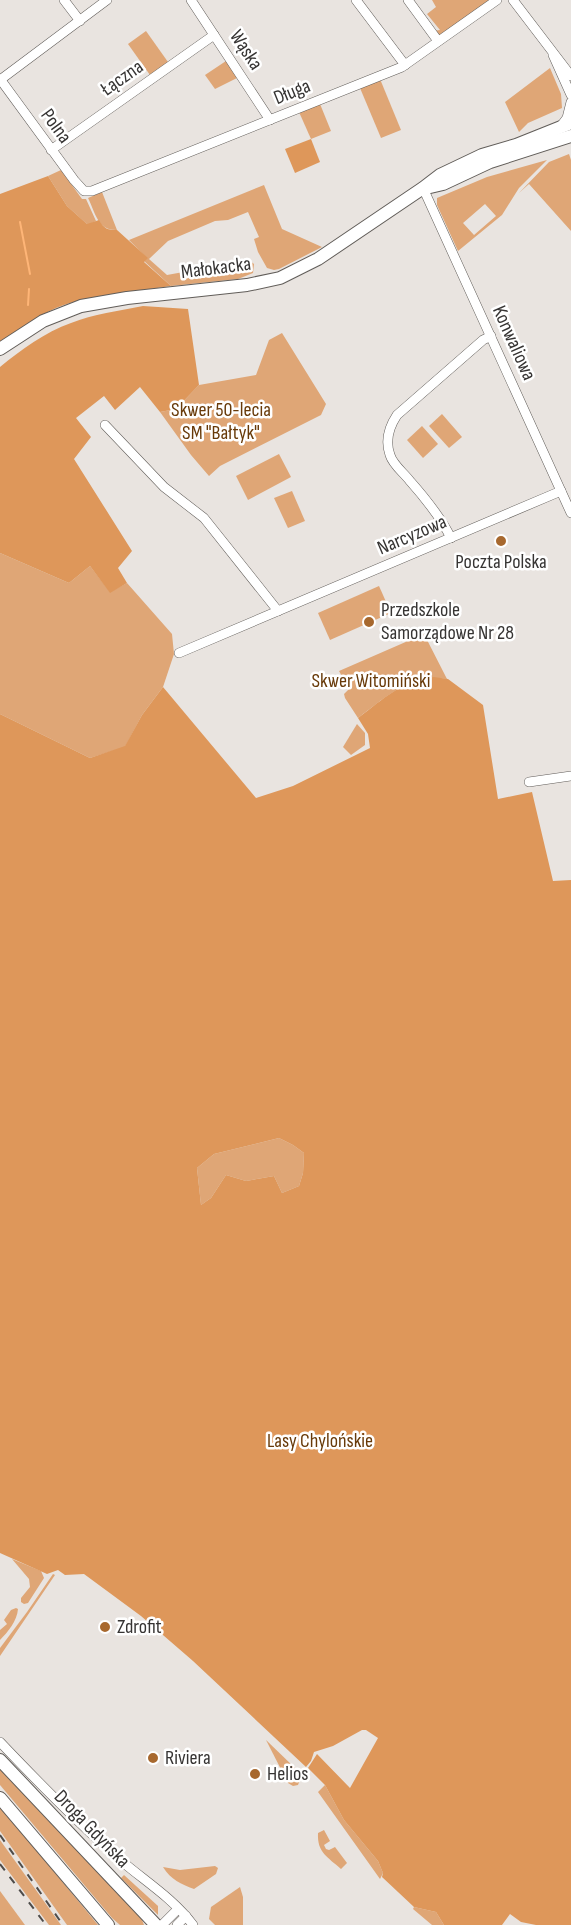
<svg xmlns="http://www.w3.org/2000/svg" width="571" height="1925" viewBox="0 0 571 1925" font-family="'Sofia Sans Condensed',sans-serif">
<style>
.green{fill:#dfa676;fill-rule:evenodd}
.forest{fill:#de975a;fill-rule:evenodd}
.lines{fill:none;stroke-linecap:round;stroke-linejoin:round}
.stream{stroke:#feb577;stroke-width:2}
.minor-casing{stroke:#615d59;stroke-width:10}
.major-casing{stroke:#615d59;stroke-width:14}
.minor{stroke:#fff;stroke-width:9}
.major{stroke:#fff;stroke-width:12}
.rail{stroke:#4e4c4a;stroke-width:2;stroke-dasharray:8 8;stroke-linecap:butt}
.poi-dot{fill:#a7682e;stroke:#fff;stroke-width:2}
.labels{text-anchor:middle;dominant-baseline:central;stroke-width:5;stroke-linejoin:round;paint-order:stroke}
.street-label{font-size:20px;fill:#363433;stroke:#fff}
.park-label{font-size:20px;fill:#683a09;stroke:#fff}
.poi-label{font-size:20px;fill:#363433;stroke:#fff;text-anchor:start}
</style>
<rect width="100%" height="100%" fill="#e9e4e0"/>
<g class="green">
<path d="M432,0H489L438,37L433,31L440,30L427,14L436,7Z"/>
<path d="M146,31L168,62L150,75L128,44Z"/>
<path d="M226,61L237,78L215,89L205,75Z"/>
<path d="M550,68L561,94L562,108L528,123L519,132L505,102Z"/>
<path d="M380,79L401,130L381,138L360,88Z"/>
<path d="M320,104L331,131L311,139L299,112Z"/>
<path d="M569,154L571,160V231L529,184L519,193L549,162Z"/>
<path d="M547,160L519,188L502,215L458,251L437,205V198L487,177ZM485,204L496,216L474,235L463,223Z"/>
<path d="M61,170L82,199H86L96,221L88,225L67,206L48,176Z"/>
<path d="M264,185L282,229L322,247L279,269L274,270L267,268L258,252L254,239L259,237L248,212L228,220L215,221L168,241L149,259L167,275L249,260L254,264L253,273L238,279L171,286L144,261L147,258L129,240Z"/>
<path d="M102,192L117,230C98,231 95,212 88,198Z"/>
<path d="M282,333L326,404L321,415L220,466L209,476L191,455L160,412L176,409L199,385L256,375L269,340Z"/>
<path d="M442,414L462,437L449,448L429,426Z"/>
<path d="M422,426L438,444L423,458L407,440Z"/>
<path d="M279,454L291,477L248,500L236,476Z"/>
<path d="M292,491L305,521L288,528L274,498Z"/>
<path d="M0,553L69,583L90,566L110,592L127,583L172,634L174,654L163,687L142,715L125,747L90,758L0,714Z"/>
<path d="M379,586L391,613L330,640L318,613Z"/>
<path d="M424,634L447,679C409,674 386,697 358,718L345,698L344,694L349,689L339,671Z"/>
<path d="M357,724L365,733V745L351,755L343,747Z"/>
<path d="M279,1138L293,1145L304,1153L303,1173L299,1186L282,1193L274,1176L246,1181L226,1175L211,1198L201,1205L197,1168L214,1154Z"/>
<path d="M12,1559L41,1571L44,1578L28,1603L24,1604L21,1602V1598L30,1587L29,1579Z"/>
<path d="M53,1574L55,1575L0,1656V1648L27,1612Z"/>
<path d="M16,1608L18,1609C17,1621 8,1632 0,1640V1630L7,1624L4,1620L11,1610Z"/>
<path d="M266,1740L295,1768L301,1777L298,1785L293,1786L288,1783Z"/>
<path d="M0,1767L141,1917L144,1925H120L112,1918L0,1785Z"/>
<path d="M325,1785L344,1820L378,1861L383,1873L380,1879L318,1792Z"/>
<path d="M0,1806L98,1925H67L0,1831Z"/>
<path d="M324,1830L330,1841L324,1845L326,1849L329,1850L335,1847L347,1863L341,1869C328,1857 317,1853 318,1833Z"/>
<path d="M0,1840L61,1925H49L0,1860Z"/>
<path d="M215,1866L218,1868L216,1874L194,1889C181,1884 171,1880 163,1867L180,1870Z"/>
<path d="M124,1875L158,1906V1915L121,1878Z"/>
<path d="M240,1887L243,1897V1925H215L209,1919L211,1907Z"/>
<path d="M0,1891L25,1925H0Z"/>
<path d="M414,1907L436,1912L444,1925H432L413,1909Z"/>
</g>
<g class="forest">
<path d="M311,139L320,162L295,173L285,149Z"/>
<path d="M48,176L67,206L87,224L99,220C104,229 108,230 117,230L148,258L144,262L171,286C135,292 90,294 56,308C36,317 18,330 0,343V194Z"/>
<path d="M143,306L188,309L199,385L176,409L160,412L140,387L115,410L104,396L76,418L91,437L74,459L132,551L118,568L127,583L110,593L90,566L69,583L0,553V367C21,350 45,332 71,323C93,314 119,311 143,306Z"/>
<path d="M434,677L448,679L483,705L498,799L532,792L553,881L571,880V1925H536L521,1922L510,1914L502,1925H444L436,1912L414,1907L382,1877L383,1873L378,1861L344,1820L325,1785L308,1768L317,1754L350,1788L378,1738L366,1730H362L333,1746L314,1752L311,1761L306,1767L193,1661L141,1616L84,1574L65,1575L58,1570L47,1574L0,1553V714L90,758L125,746L142,715L163,687L256,798L293,786L370,748L368,734L358,718C385,698 399,682 434,677ZM279,1138L293,1145L304,1153L303,1173L299,1186L282,1193L274,1176L246,1181L226,1175L211,1198L201,1205L197,1168L214,1154Z"/>
</g>
<g class="lines">
<g class="stream">
<path d="M20,222L30,274"/>
<path d="M28,305L29,289"/>
</g>
<g class="minor-casing">
<g id="minor">
<path d="M64,0L80,21"/>
<path d="M191,0L270,120"/>
<path d="M356,0L405,65"/>
<path d="M408,0L438,41"/>
<path d="M513,0L571,76"/>
<path d="M553,55L571,95"/>
<path d="M0,79L74,180L84,191H92L402,67L497,0"/>
<path d="M0,80L107,0"/>
<path d="M561,126L567,118L571,102"/>
<path d="M51,150L214,35"/>
<path d="M423,188L571,513"/>
<path d="M105,425L164,487L204,518L278,611"/>
<path d="M451,538C440,516 426,499 410,481C404,473 393,465 390,455C385,441 389,427 397,415L483,340L491,336"/>
<path d="M179,653L561,491"/>
<path d="M529,782L571,776"/>
<path d="M0,1742C38,1782 76,1821 118,1858C143,1880 173,1898 193,1925"/>
<path d="M162,1925L178,1909"/>
<path d="M177,1925L186,1916"/>
</g>
</g>
<g class="major-casing">
<g id="major">
<path d="M426,188L443,184L490,162L571,136"/>
<path d="M0,349L43,321L81,306L127,298L247,285L280,278L318,259L423,188L440,175L482,155L516,145L571,123"/>
<path d="M0,1760L156,1925"/>
<path d="M0,1798L108,1925"/>
</g>
</g>
<use href="#minor" class="minor"/>
<use href="#major" class="major"/>
<g class="rail">
<path d="M0,1835L63,1925"/>
<path d="M0,1864L46,1925"/>
</g>
</g>
<g class="poi-dot">
<circle cx="501" cy="541" r="6"/>
<circle cx="369" cy="622" r="6"/>
<circle cx="105" cy="1627" r="6"/>
<circle cx="153" cy="1758" r="6"/>
<circle cx="255" cy="1774" r="6"/>
</g>
<g class="labels">
<g class="street-label">
<text transform="translate(246 50) rotate(57)">Wąska</text>
<text transform="translate(122 78) rotate(-35)">Łączna</text>
<text transform="translate(292 92) rotate(-22)">Długa</text>
<text transform="translate(56 126) rotate(54)">Polna</text>
<text transform="translate(216 268) rotate(-7)">Małokacka</text>
<text transform="translate(514 343) rotate(66)">Konwaliowa</text>
<text transform="translate(412 535) rotate(-23)">Narcyzowa</text>
<text transform="translate(92 1829) rotate(46)">Droga Gdyńska</text>
</g>
<g class="park-label">
<text x="221" y="410">Skwer 50-lecia<tspan x="221" dy="23">SM "Bałtyk"</tspan></text>
<text x="371" y="681">Skwer Witomiński</text>
<text x="320" y="1441">Lasy Chylońskie</text>
</g>
<g class="poi-label">
<text x="501" y="562" text-anchor="middle">Poczta Polska</text>
<text x="381" y="610">Przedszkole<tspan x="381" dy="23">Samorządowe Nr 28</tspan></text>
<text x="117" y="1627">Zdrofit</text>
<text x="165" y="1758">Riviera</text>
<text x="267" y="1774">Helios</text>
</g>
</g>
</svg>
